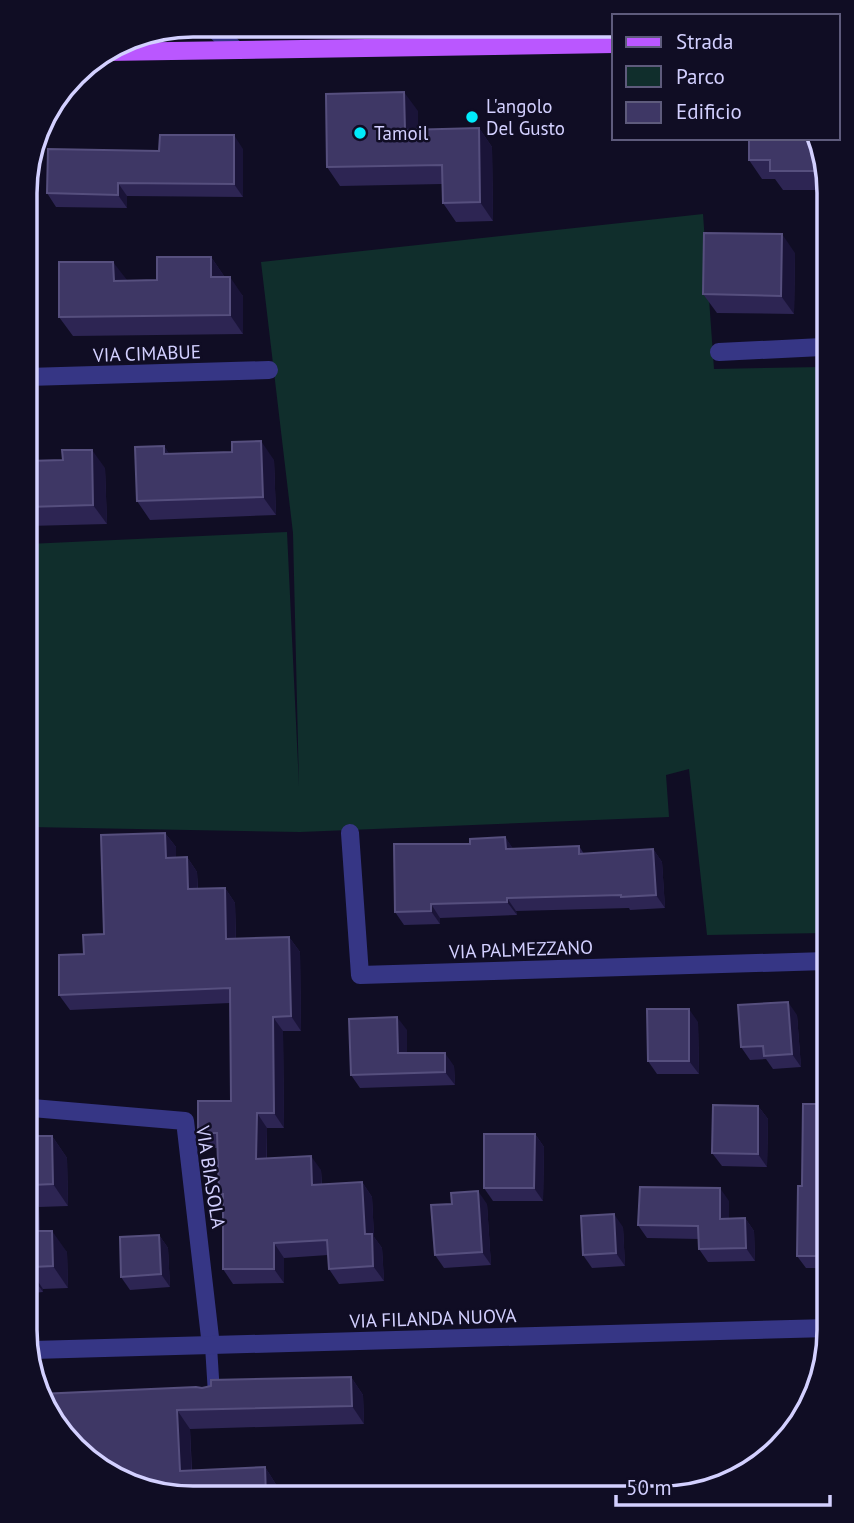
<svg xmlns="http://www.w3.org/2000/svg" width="854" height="1523" viewBox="0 0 854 1523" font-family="'PT Sans',sans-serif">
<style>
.green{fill:#102e2c}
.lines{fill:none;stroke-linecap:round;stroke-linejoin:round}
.lane{stroke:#363685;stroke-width:12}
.street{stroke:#363685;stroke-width:18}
.primary{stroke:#ba57ff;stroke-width:18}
.wall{fill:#2d2553}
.shaded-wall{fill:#1a1438}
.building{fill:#3e3765;stroke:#564f7e;stroke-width:2}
.poi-dot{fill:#00ebfb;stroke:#100d24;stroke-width:2.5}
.labels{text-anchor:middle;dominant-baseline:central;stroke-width:5;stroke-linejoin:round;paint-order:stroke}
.poi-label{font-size:19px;fill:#d3d0ff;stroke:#100d24;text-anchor:start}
.street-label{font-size:19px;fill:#d3d0ff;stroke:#100d24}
.rim{fill:none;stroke:#d3d0ff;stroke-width:3.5}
</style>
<rect width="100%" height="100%" fill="#100d24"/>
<g class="green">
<path d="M28,165L33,314L27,315L26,171Z"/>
<path d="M703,214L714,369L822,367L826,933L707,935L689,769L666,775L669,817L300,832L30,827L28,544L287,532L299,786L293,533L261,262Z"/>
</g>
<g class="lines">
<path class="lane" d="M211,1346L214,1394"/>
<g class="street">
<path d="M210,25L236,50"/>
<path d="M719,352L822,347"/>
<path d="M27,377L269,370"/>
<path d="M350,833L360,975L826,961"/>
<path d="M32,1108L185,1121L211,1346"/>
<path d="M33,1350L829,1328"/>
</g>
<path class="primary" d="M105,52L614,44"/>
</g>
<g class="wall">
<path d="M418,111V130L479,128L492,147L493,221L456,222L443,203L442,184L340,186L327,167Z"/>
<path d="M820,138L821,190H783L775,179H762L749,160Z"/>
<path d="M243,149V197L127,196V208L56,207L47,193L159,151Z"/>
<path d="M795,253L794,314L717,313L703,294Z"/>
<path d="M211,257L224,276V277L243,296V334L73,336L59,317L127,281L157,280Z"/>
<path d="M164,446L169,454L232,452L274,460L276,515L150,520L137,501Z"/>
<path d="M28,461L105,468L107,524L28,526Z"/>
<path d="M165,833L176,847V858L187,857L197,872L198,889L225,888L235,903L236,939L289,937L300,952L301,1031H283L284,1128H267V1158L321,1170L322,1185L362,1182L372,1197L374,1237L382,1248L384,1281L339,1284L329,1269L328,1255L284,1258V1283L233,1284L223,1269V1199L219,1194L217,1148H209L198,1133L231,1101L230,1003L70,1010L59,995L84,954L104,934Z"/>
<path d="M505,837L513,849L579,846L584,854L653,849L662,862L665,908L630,910L629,908L516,911L517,915L440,918V924L404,925L395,912L470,844Z"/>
<path d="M797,1015L801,1067L773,1069L766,1059L750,1060L741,1047Z"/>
<path d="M698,1022L699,1074H657L648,1061Z"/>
<path d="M407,1030V1053L454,1066L455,1085L360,1088L351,1075Z"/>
<path d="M827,1104L829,1268H806L797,1256L802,1186Z"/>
<path d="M758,1106L768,1119L767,1167L722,1166L712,1153Z"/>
<path d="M535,1134L544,1147L543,1201H493L484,1188Z"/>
<path d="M32,1136H52L67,1158L68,1206L39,1207L40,1231L67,1252L68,1288L43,1289V1292L33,1293Z"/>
<path d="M729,1201V1218H745L754,1231L755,1261L708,1262L699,1249V1239L647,1238L638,1225Z"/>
<path d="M487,1204L491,1265L444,1268L435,1255Z"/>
<path d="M623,1227L625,1266L592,1268L583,1255Z"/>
<path d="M159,1235L168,1248L170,1287L130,1290L121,1277Z"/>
<path d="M351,1377L363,1395L364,1424L190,1429L192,1471L265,1467L277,1486L90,1463L202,1388Z"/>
</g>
<g class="shaded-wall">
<path d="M404,92L418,111V149L405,130Z"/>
<path d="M479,128L492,147L493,221L480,202Z"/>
<path d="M234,135L243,149V197L234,184Z"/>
<path d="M118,183L127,196V208L118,195Z"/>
<path d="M782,234L795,253L794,314L781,296Z"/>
<path d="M211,257L224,276V296L211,277Z"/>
<path d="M113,262L127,280L114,281Z"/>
<path d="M230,277L243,296V334L230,315Z"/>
<path d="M261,441L274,460L276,515L263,497Z"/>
<path d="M164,446L177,465L164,454Z"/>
<path d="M92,450L105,468L107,524L93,505Z"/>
<path d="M165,833L176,847V873L166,858Z"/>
<path d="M505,837L514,850L506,849Z"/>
<path d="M653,849L662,862L665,908L656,895Z"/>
<path d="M187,857L197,872L198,903L188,889Z"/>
<path d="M225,888L235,903L236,953L226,939Z"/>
<path d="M507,898L516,911L517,915L507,902Z"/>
<path d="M431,904L440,918V924L431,911Z"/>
<path d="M289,937L300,952L301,1031L291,1016Z"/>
<path d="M788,1002L797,1015L801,1067L792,1054Z"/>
<path d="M689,1009L698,1022L699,1074L689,1061Z"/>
<path d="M273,1017L283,1031L284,1128L274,1113Z"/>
<path d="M397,1017L407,1030V1066L398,1053Z"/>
<path d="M445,1053L454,1066L455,1085L445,1072Z"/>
<path d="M758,1106L768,1119L767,1167L758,1154Z"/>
<path d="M257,1113L267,1128L266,1174L256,1159Z"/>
<path d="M535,1134L544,1147L543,1201L534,1188Z"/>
<path d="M52,1136L67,1158L68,1206L53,1184Z"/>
<path d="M311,1156L321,1170L322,1200L312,1185Z"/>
<path d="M362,1182L372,1197L374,1237L382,1248L384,1281L373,1266L365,1234Z"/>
<path d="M720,1188L729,1201V1232L720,1219Z"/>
<path d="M478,1191L487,1204L491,1265L482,1252Z"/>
<path d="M32,1197L39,1207L40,1253L33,1242Z"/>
<path d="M614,1214L623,1227L625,1266L616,1253Z"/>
<path d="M745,1218L754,1231L755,1261L746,1248Z"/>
<path d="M52,1231L67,1252L68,1288L53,1266Z"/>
<path d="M159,1235L168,1248L170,1287L161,1274Z"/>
<path d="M274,1243L284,1258V1283L274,1269Z"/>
<path d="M33,1274L43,1289V1292L33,1278Z"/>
<path d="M351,1377L363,1395L364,1424L352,1406Z"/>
<path d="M177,1410L190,1429L192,1489L180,1471Z"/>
<path d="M265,1467L277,1486L278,1496H266Z"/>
</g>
<g class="building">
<path d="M404,92L405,130L479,128L480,202L443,203L442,165L327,167L326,94Z"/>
<path d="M160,135H234V184L118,183V195L47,193L48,149L159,151Z"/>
<path d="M749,138H820L821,171H770V160H749Z"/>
<path d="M704,233L782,234L781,296L703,294Z"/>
<path d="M157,257H211V277H230V315L59,317V262H113L114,281L157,280Z"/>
<path d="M261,441L263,497L137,501L135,447L164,446V454L232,452V442Z"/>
<path d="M62,450H92L93,505L28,507V461L63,460Z"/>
<path d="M165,833L166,858L187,857L188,889L225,888L226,939L289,937L291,1016L273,1017L274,1113H257L256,1159L311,1156L312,1185L362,1182L365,1234H372L373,1266L329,1269L327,1240L274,1243V1269H223V1194H219L217,1133H198V1101H231L230,988L59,995V955L84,954L83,935L104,934L101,835Z"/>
<path d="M505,837L506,849L579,846V854L653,849L656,895L621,897V895L507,898V902L431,904V911L395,912L394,844H470V839Z"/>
<path d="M788,1002L792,1054L764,1056L763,1046L741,1047L738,1005Z"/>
<path d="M647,1009H689V1061H648Z"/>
<path d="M397,1017L398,1053H445V1072L351,1075L349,1019Z"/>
<path d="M803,1104H827L828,1256H797L798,1186H802Z"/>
<path d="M713,1105L758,1106V1154L712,1153Z"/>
<path d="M484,1134H535L534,1188H484Z"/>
<path d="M32,1136H52L53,1184L32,1185Z"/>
<path d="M640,1187L720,1188V1219L745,1218L746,1248L699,1249L698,1226L638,1225Z"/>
<path d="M478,1191L482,1252L435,1255L431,1205L452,1204L451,1193Z"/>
<path d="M614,1214L616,1253L583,1255L581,1216Z"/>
<path d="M33,1231H52L53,1266L33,1267Z"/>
<path d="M159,1235L161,1274L121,1277L120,1237Z"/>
<path d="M351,1377L352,1406L177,1410L180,1471L265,1467L266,1496L170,1497L90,1463L40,1394L196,1387L202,1388L211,1386V1380Z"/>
</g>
<g class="poi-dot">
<circle cx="472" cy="117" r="7"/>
<circle cx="360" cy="133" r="7"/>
</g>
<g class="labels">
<g class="poi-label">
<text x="486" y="106">L'angolo<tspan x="486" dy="22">Del Gusto</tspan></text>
<text x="374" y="133">Tamoil</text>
</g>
<g class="street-label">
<text transform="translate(147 353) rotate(-2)">VIA CIMABUE</text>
<text transform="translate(521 949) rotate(-2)">VIA PALMEZZANO</text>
<text transform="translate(211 1177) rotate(81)">VIA BIASOLA</text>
<text transform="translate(433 1318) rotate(-2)">VIA FILANDA NUOVA</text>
</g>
</g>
<path d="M0 0H854V1523H0ZM193 37H661A156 156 0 0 1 817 193V1330A156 156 0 0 1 661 1486H193A156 156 0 0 1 37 1330V193A156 156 0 0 1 193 37Z" fill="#100d24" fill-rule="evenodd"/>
<path class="rim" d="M193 37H661A156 156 0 0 1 817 193V1330A156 156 0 0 1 661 1486H193A156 156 0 0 1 37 1330V193A156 156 0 0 1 193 37Z"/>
<rect x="612" y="14" width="228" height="126" fill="#100d24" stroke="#5e5b7c" stroke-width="2"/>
<rect x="626" y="37" width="35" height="10" fill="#ba57ff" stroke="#5e5b7c" stroke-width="2"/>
<text x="676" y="49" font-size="21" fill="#d3d0ff">Strada</text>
<rect x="626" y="66" width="35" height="21" fill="#102e2c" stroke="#5e5b7c" stroke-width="2"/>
<text x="676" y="84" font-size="21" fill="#d3d0ff">Parco</text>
<rect x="626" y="102" width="35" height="21" fill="#3e3765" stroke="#5e5b7c" stroke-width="2"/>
<text x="676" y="119" font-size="21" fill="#d3d0ff">Edificio</text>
<path d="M616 1495v10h214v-10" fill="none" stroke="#d3d0ff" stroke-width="3.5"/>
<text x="626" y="1495" font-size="21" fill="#d3d0ff" stroke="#100d24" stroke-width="5" paint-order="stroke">50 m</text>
</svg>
